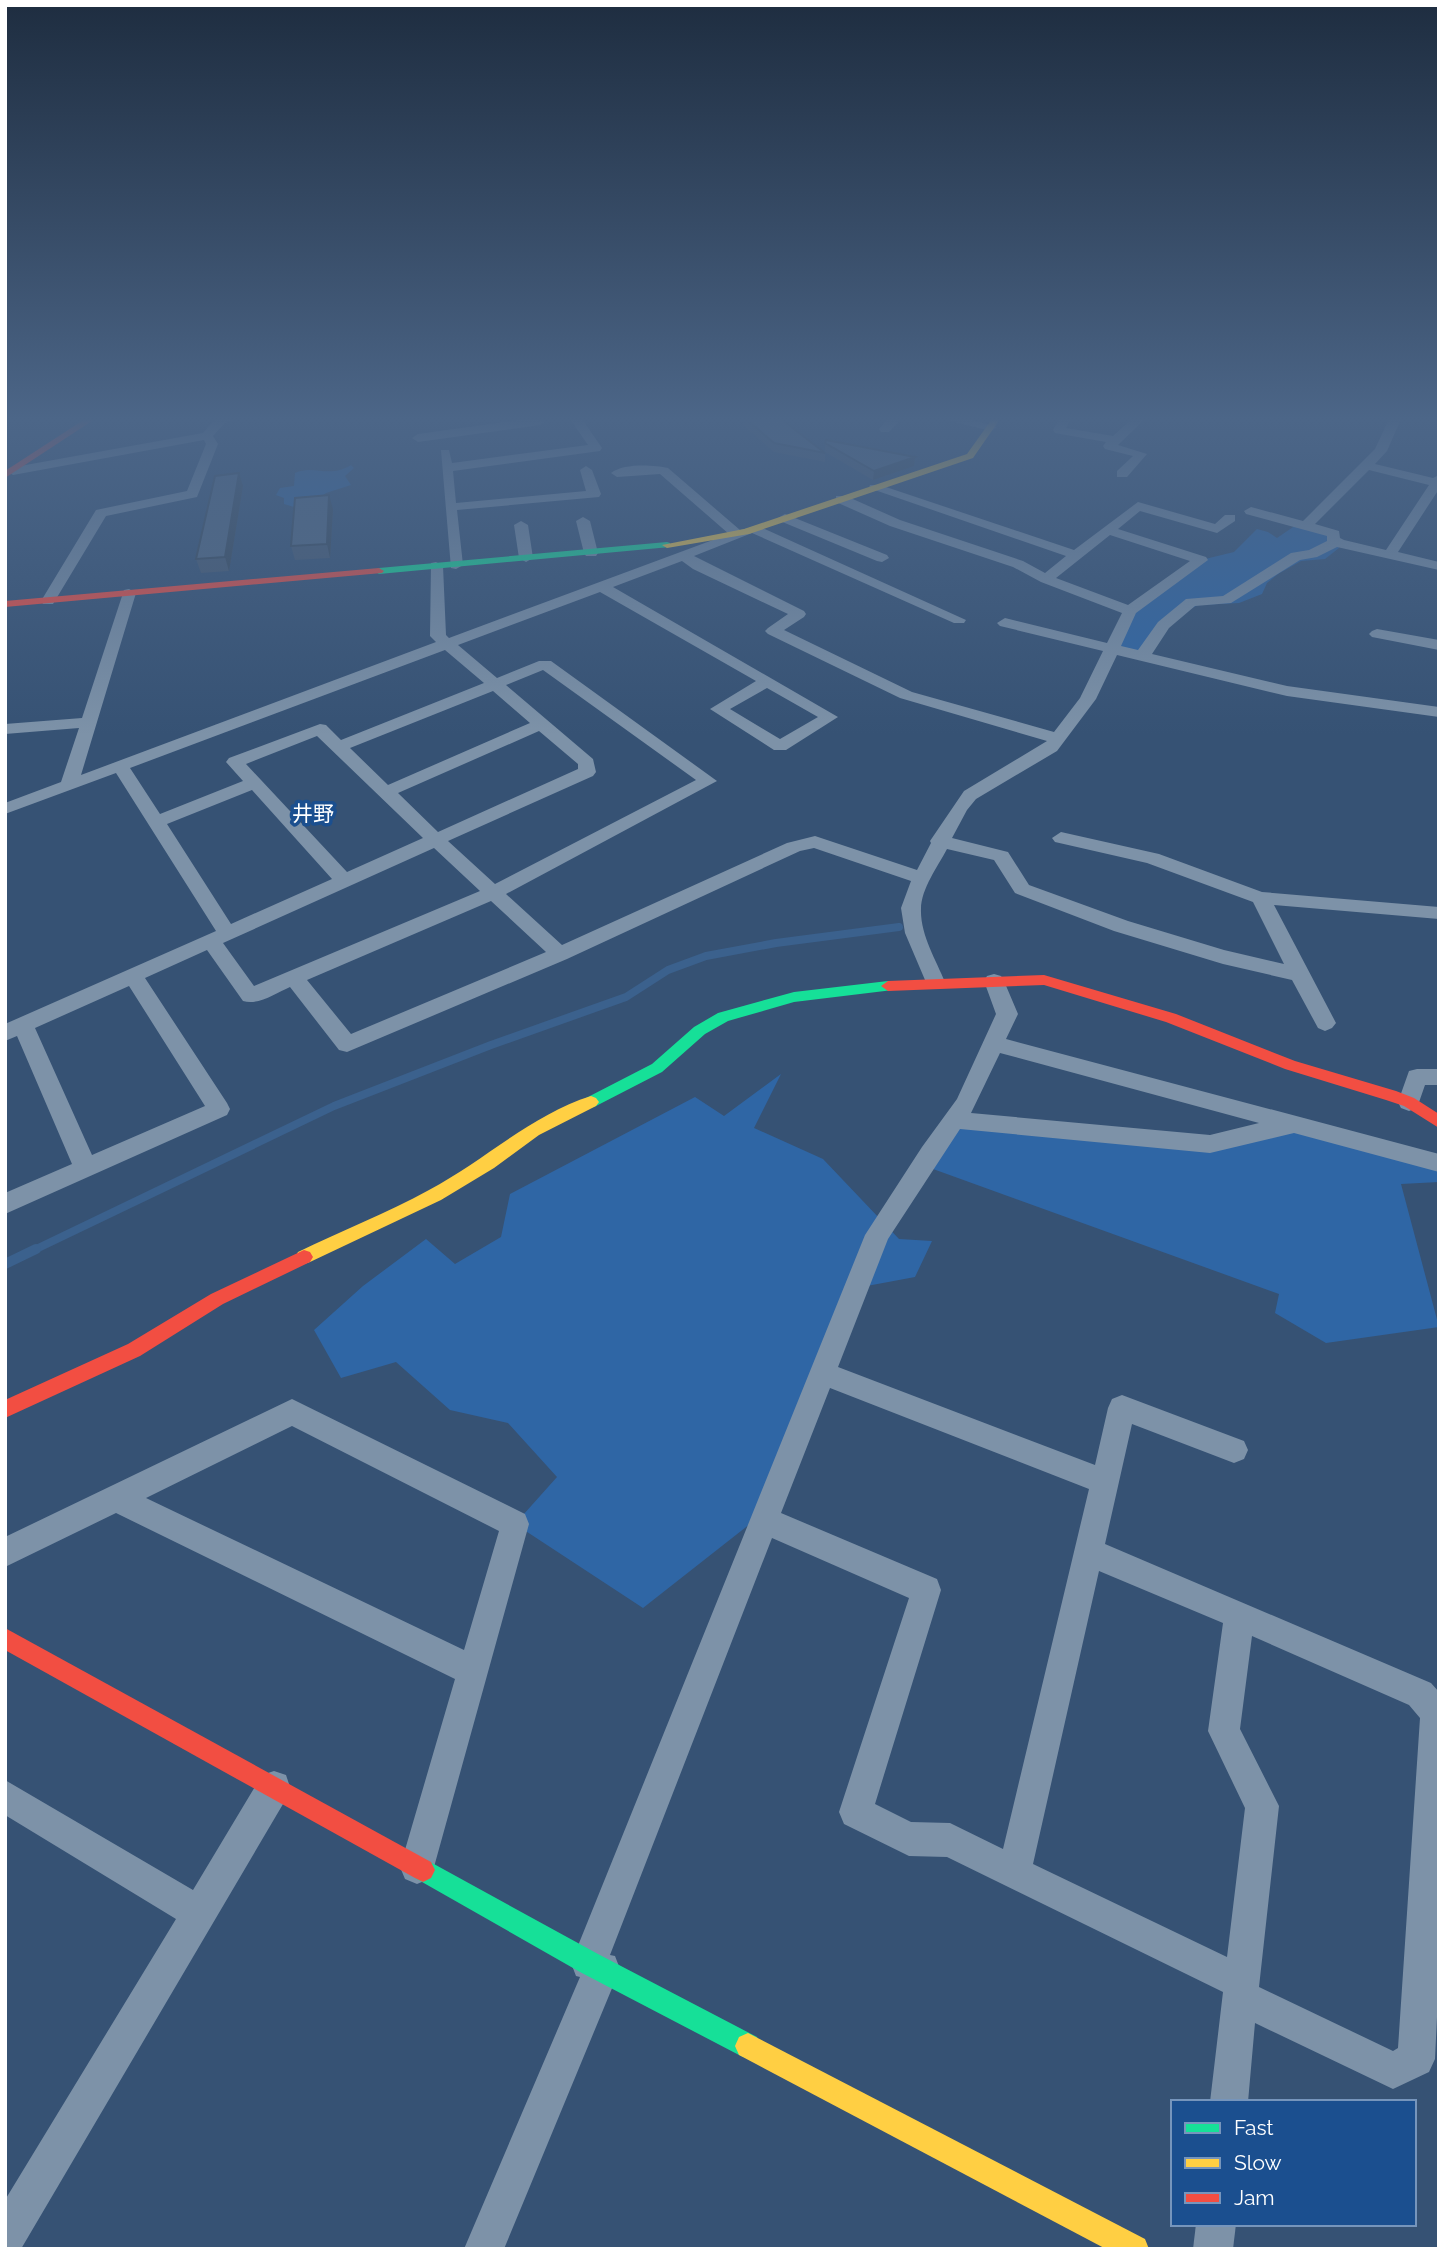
<svg xmlns="http://www.w3.org/2000/svg" width="1444" height="2254" viewBox="0 0 1444 2254" font-family="Raleway,'Noto Sans JP',sans-serif">
<style>
.green{fill:#2f66a5}
.lines{fill:none;stroke-linecap:round;stroke-linejoin:round}
.stream-far1{stroke:#3b618d;stroke-width:8}
.stream{stroke:#3b618d;stroke-width:10}
.street{fill:#7d92a8;fill-rule:evenodd}
.fast{fill:#16e098;fill-rule:evenodd}
.slow{fill:#ffcf43;fill-rule:evenodd}
.jam{fill:#f24e42;fill-rule:evenodd}
.wall{fill:#475a72}
.shaded-wall{fill:#394a5c}
.building{fill:#526984;stroke:#394a5c;stroke-width:2}
.labels{text-anchor:middle;dominant-baseline:central;stroke-width:7;stroke-linejoin:round;paint-order:stroke}
.far-quarter-label{font-size:21px;fill:#fff;stroke:#1b4f8f}
</style>
<rect width="100%" height="100%" fill="#365274"/>
<g class="green">
<path d="M351,465L354,468L345,476L351,485L326,493L301,509L284,504V498L276,495L280,488L294,486L295,473C314,464 329,479 351,465Z"/>
<path d="M1299,523L1334,534L1339,548L1325,559L1301,561L1278,574L1267,583L1262,594L1239,603L1198,605L1170,619L1143,655L1113,647L1130,611L1201,560L1234,552L1257,529L1268,532L1277,538Z"/>
<path d="M781,1074L754,1128L823,1159L899,1239L932,1241L915,1277L856,1288L769,1509L643,1608L515,1524L557,1477L508,1423L450,1410L396,1362L341,1378L314,1330L363,1286L426,1239L455,1264L501,1237L510,1194L695,1097L724,1116Z"/>
<path d="M953,1120L1210,1144L1294,1124L1439,1163V1182L1401,1184L1439,1327L1326,1343L1275,1313L1279,1294L922,1165Z"/>
</g>
<g class="lines">
<path class="stream-far1" d="M32,1251L334,1106L491,1045L626,997L668,970L706,956L776,943L899,927"/>
<path class="stream" d="M5,1264L36,1249"/>
<g class="street">
<path d="M215,419H237L225,423L213,436L218,444L197,497L106,516L53,604H43L41,601L96,510L187,491L206,444L204,440L13,475L7,471L9,468L203,433Z"/>
<path d="M527,419L546,421L540,425L418,442L412,438L418,434Z"/>
<path d="M570,419H582L602,448L600,451L453,471L456,503L586,491L580,470L586,466L592,470L601,494L599,497L457,510L463,565L456,569L451,568L441,450H449L452,463L588,445Z"/>
<path d="M888,419H901L889,432H881L879,429Z"/>
<path d="M943,419H969L997,427L991,431Z"/>
<path d="M1059,419H1071L1066,428L1113,436L1132,419H1145L1118,445L1147,454L1127,477H1117V471L1133,456L1105,449L1103,446L1106,442L1055,433L1053,430Z"/>
<path d="M1389,419H1401L1387,451L1375,464L1433,478L1439,475V489L1398,552L1439,562V570L1337,547L1317,557L1300,560L1231,603L1195,606L1169,628L1152,654L1287,686L1439,707V717L1287,696L1117,655L1096,699L1057,751L976,799L967,810L952,838L1008,852L1029,885L1128,921L1224,950L1284,964L1253,902L1147,863L1055,842L1052,838L1061,832L1159,854L1262,892L1439,907V919L1274,905L1336,1023L1332,1028L1325,1031L1318,1028L1292,980L1223,964L1114,931L1015,893L994,860L947,849C938,866 921,889 921,909C920,934 936,960 945,982L942,987L935,989L928,987L905,933L901,908L911,881L814,848L800,851L567,959L347,1052L339,1050L290,987C276,993 258,1006 243,1001L207,950L145,978L227,1103L230,1109L227,1115L5,1214V1193L72,1164L17,1036L5,1041V1024L216,931L116,773L5,814V803L61,782L79,728L5,734V724L82,718L124,590L129,589L136,593L81,775L436,642L430,636L431,563L436,562L443,566L446,635L449,638L729,534L660,474L617,477L611,473C624,463 653,465 668,468L740,530L758,526L966,620L964,623H954L752,533L694,556L804,611L806,614L804,617L784,630L912,692L1054,732L1080,698L1103,651L1000,626L997,623L1005,618L1107,643L1122,613L1041,582L1013,567L890,526L836,502V496H846L900,520L1023,561L1045,573L1066,556L869,488L870,485H880L1074,550L1138,502L1215,524L1225,515H1235V521L1217,533L1140,511L1118,529L1206,557L1208,560L1136,613L1121,646L1138,650L1158,622L1186,599L1223,596L1291,553L1309,550L1327,541V536L1246,514L1244,511L1251,507L1303,521L1375,449ZM1369,470L1429,485L1386,550L1344,540L1340,538L1339,531L1315,524ZM1110,535L1190,561L1128,605L1056,578ZM682,561L693,569L788,614L768,628L765,631L768,634L900,698L1047,741L964,791L930,841L931,843L917,870L815,836L787,843L562,945L506,894L717,781L551,661H539L497,678L458,645L600,592L756,681L710,709L774,750H786L838,717L613,587ZM445,650L484,683L341,740L326,725L320,724L229,758L226,762L243,781L160,814L130,768ZM543,670L696,780L495,884L448,841L593,776L596,772L593,759L506,685ZM767,688L818,717L780,739L730,709ZM493,691L530,723L388,785L350,748ZM539,731L578,764V769L438,832L398,793ZM317,736L423,838L347,872L246,764ZM252,790L332,879L231,924L167,824ZM434,848L480,891L254,986L223,943ZM491,901L546,952L351,1034L307,980ZM129,986L205,1106L92,1155L35,1028Z"/>
<path d="M785,514L887,555L889,558L882,562L877,561L780,521L778,518Z"/>
<path d="M583,517L590,521L598,553L596,556H586L584,553L576,521Z"/>
<path d="M521,521L528,525L533,558L526,562L519,558L514,525Z"/>
<path d="M1377,629L1439,640V650L1372,637L1369,634L1372,631Z"/>
<path d="M994,974L1001,976L1004,981L1018,1014L1006,1039L1439,1154V1172L1294,1133L1210,1153L960,1129L888,1239L838,1367L1095,1465L1108,1408L1112,1399L1122,1395L1244,1441L1248,1450L1244,1459L1234,1463L1132,1424L1105,1544L1431,1683L1439,1692V1975L1435,2059L1429,2072L1393,2089L1255,2023L1248,2102H1210L1223,1992L947,1857L909,1856L844,1824L839,1812L909,1598L772,1538L610,1955L615,1956L620,1969L504,2249H464L580,1977L576,1976L571,1963L865,1235L922,1147L957,1099L996,1014L984,981L987,976ZM1000,1053L1259,1123L1210,1135L971,1113ZM830,1388L1089,1489L1003,1849L950,1823L911,1822L875,1804L941,1590L937,1579L781,1513ZM1099,1571L1223,1623L1208,1731L1245,1808L1227,1957L1033,1864ZM1252,1636L1409,1705L1420,1718L1398,2048L1393,2051L1259,1987L1279,1806L1240,1729Z"/>
<path d="M1417,1069H1439V1085H1425L1417,1108L1409,1111L1401,1108L1398,1102L1409,1071Z"/>
<path d="M292,1399L525,1514L529,1524L434,1867L429,1879L417,1884L405,1879L400,1867L455,1679L116,1513L5,1567V1537ZM292,1426L499,1531L464,1650L146,1498Z"/>
<path d="M274,1771L286,1775L290,1787L286,1799L21,2249H5V2200L176,1919L5,1815V1780L193,1890L262,1775Z"/>
<path d="M1196,2224H1236L1233,2249H1193Z"/>
</g>
<g class="fast">
<path d="M667,542L670,543V547L379,574L374,571L379,568Z"/>
<path d="M888,981L895,986L893,990L794,1002L728,1021L705,1034L662,1072L596,1106L591,1108L583,1102L586,1098L652,1064L694,1027L718,1013L794,992Z"/>
<path d="M423,1858L598,1954L757,2037L761,2046L757,2055L748,2059L739,2055L580,1972L415,1878L411,1870L415,1862Z"/>
</g>
<g class="slow">
<path d="M992,419H1000L973,458L749,534L667,548L662,545L744,529L967,454Z"/>
<path d="M591,1096L596,1098L599,1102L596,1106L539,1135L494,1168L441,1200L310,1262L304,1264L298,1262L295,1257L298,1252C341,1231 387,1213 429,1190C484,1161 531,1115 591,1096Z"/>
<path d="M748,2033L1145,2239L1149,2249H1106L739,2055L735,2046L739,2037Z"/>
</g>
<g class="jam">
<path d="M85,419H95L5,478V471Z"/>
<path d="M379,568L384,571L382,573L5,607V601Z"/>
<path d="M1044,975L1176,1014L1295,1061L1396,1091L1414,1098L1439,1114V1128L1404,1106L1386,1100L1285,1069L1166,1022L1044,985L888,991L881,986L888,981Z"/>
<path d="M304,1250L310,1252L313,1257L310,1262L223,1304L140,1356L5,1418V1400L128,1344L211,1294Z"/>
<path d="M5,1628L431,1862L435,1870L431,1878L423,1882L415,1878L5,1650Z"/>
</g>
</g>
<g class="wall">
<path d="M743,419H781L825,453V462L774,452L743,425Z"/>
<path d="M825,443L915,457L914,466L873,480L825,452Z"/>
<path d="M243,486L229,571L201,573L196,559Z"/>
<path d="M333,509L330,558L295,560L291,546Z"/>
</g>
<g class="shaded-wall">
<path d="M915,457L914,466L873,480L874,471Z"/>
<path d="M239,473L243,486L229,571L225,557Z"/>
<path d="M329,495L333,509L330,558L327,544Z"/>
</g>
<g class="building">
<path d="M746,419H781L825,453L774,443Z"/>
<path d="M826,440L915,457L874,471L825,443Z"/>
<path d="M239,473L225,557L196,559L215,476Z"/>
<path d="M329,495L327,544L291,546L295,498Z"/>
</g>
<linearGradient id="sky" x2="0" y2="1"><stop stop-color="#1e2d40"/><stop offset="0.57" stop-color="#4c6688"/><stop offset="1" stop-color="#4c6688" stop-opacity="0"/></linearGradient>
<rect width="1444" height="735" fill="url(#sky)"/>
<g class="labels">
<g class="far-quarter-label">
<text x="313" y="813">井野</text>
</g>
</g>
<rect width="1444" height="2254" fill="none" stroke="#ffffff" stroke-width="14"/>
<rect x="1171" y="2100" width="245" height="126" fill="#1b4f8f" stroke="#7695bc" stroke-width="2"/>
<rect x="1185" y="2123" width="35" height="10" fill="#16e098" stroke="#7695bc" stroke-width="2"/>
<text x="1234" y="2135" font-size="21" fill="#ffffff">Fast</text>
<rect x="1185" y="2158" width="35" height="10" fill="#ffcf43" stroke="#7695bc" stroke-width="2"/>
<text x="1234" y="2170" font-size="21" fill="#ffffff">Slow</text>
<rect x="1185" y="2193" width="35" height="10" fill="#f24e42" stroke="#7695bc" stroke-width="2"/>
<text x="1234" y="2205" font-size="21" fill="#ffffff">Jam</text>
</svg>
